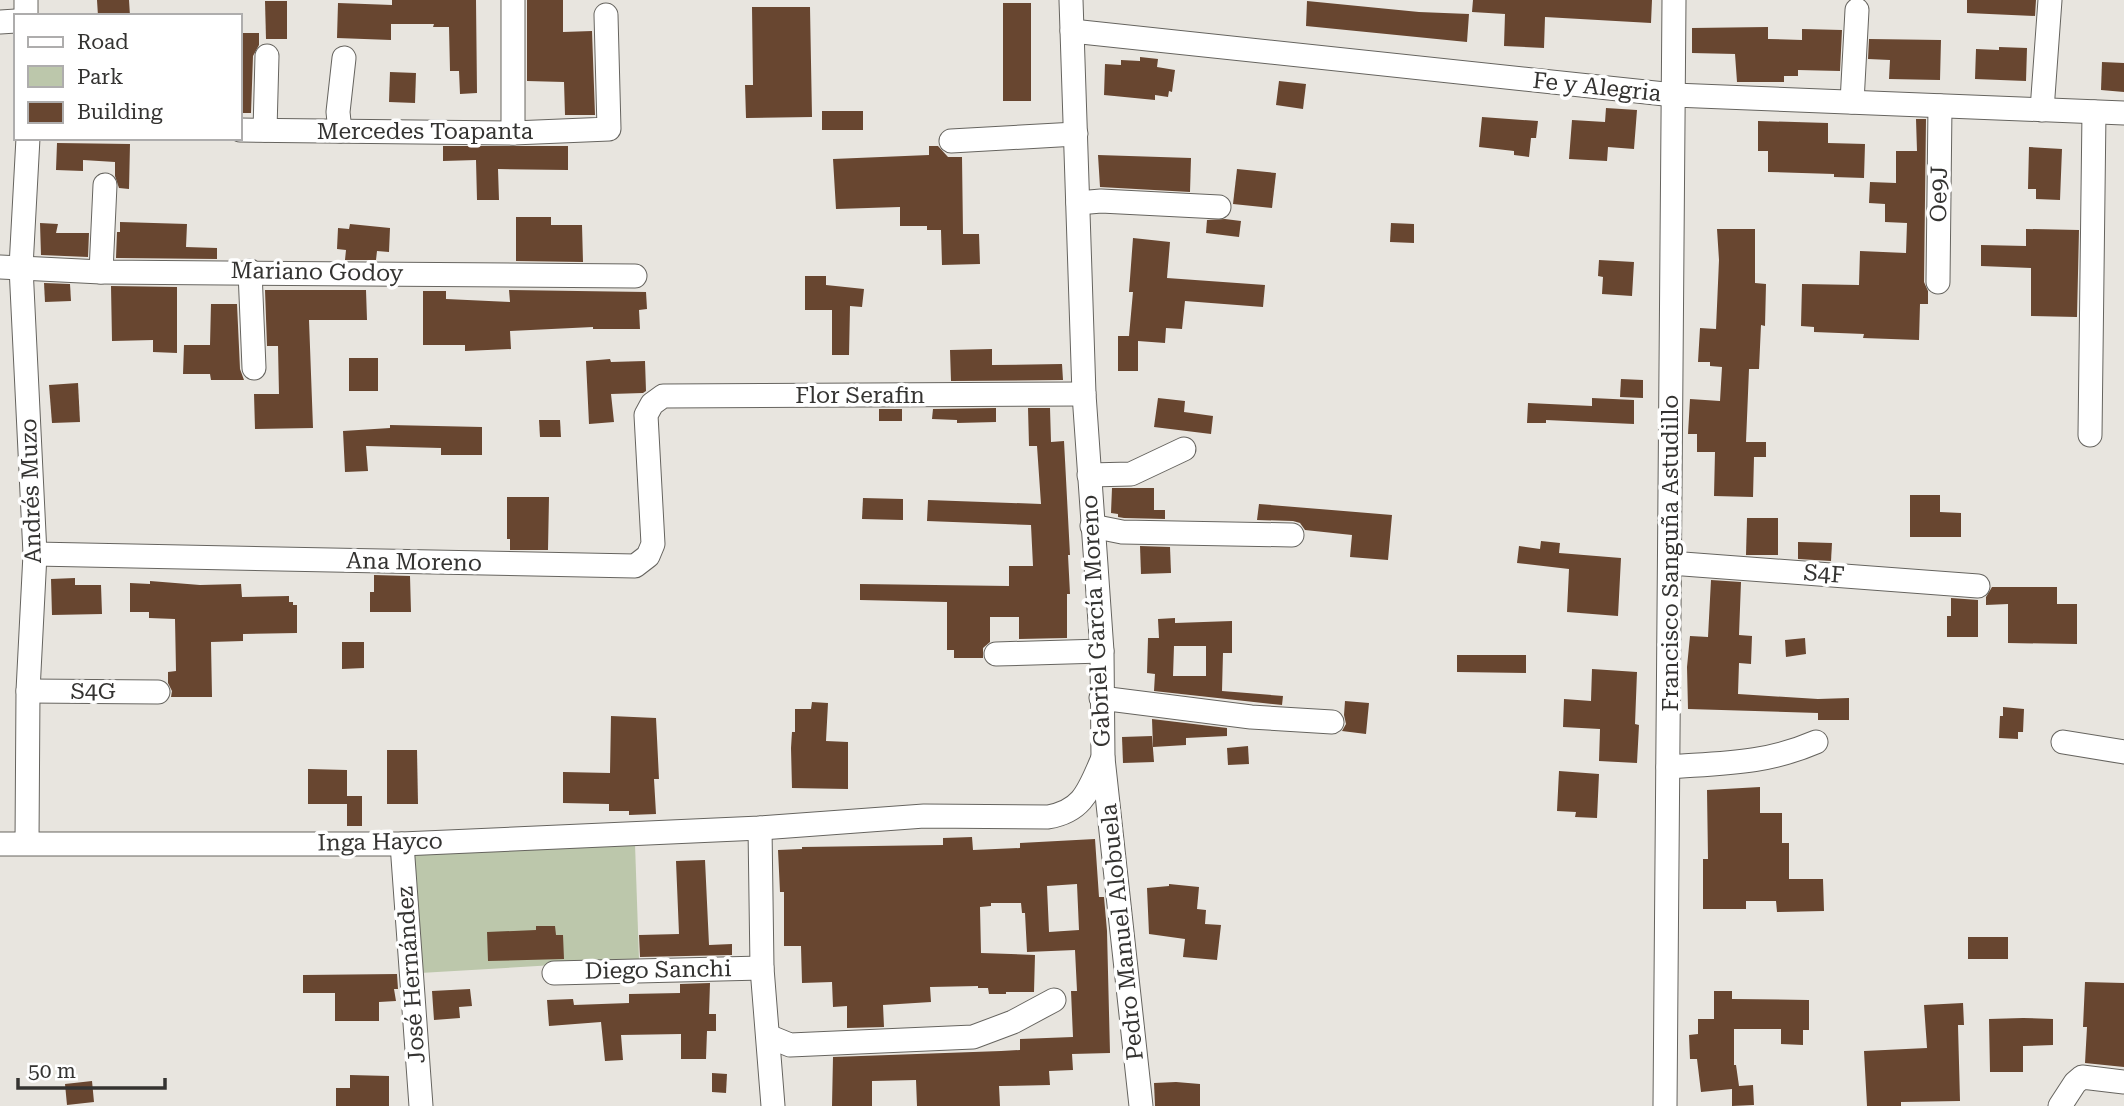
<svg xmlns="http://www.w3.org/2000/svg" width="2124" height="1106" viewBox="0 0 2124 1106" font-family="'Roboto Serif',serif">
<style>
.green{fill:#bcc7ab}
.building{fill:#684630;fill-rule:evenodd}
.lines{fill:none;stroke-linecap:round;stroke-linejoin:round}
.minor-casing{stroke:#66645f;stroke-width:25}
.minor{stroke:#fff;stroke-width:23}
.labels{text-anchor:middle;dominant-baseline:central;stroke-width:7;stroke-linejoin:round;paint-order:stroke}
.street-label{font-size:23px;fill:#343331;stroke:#fff}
</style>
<rect width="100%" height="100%" fill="#e8e5df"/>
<path class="green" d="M635,844L639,960L420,973L412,853Z"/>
<g class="building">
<path d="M97,0H129L130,16H98Z"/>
<path d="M392,0H476L477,93L460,94L459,71H450L449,27H433L434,24H391V40L337,38L338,3L392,5Z"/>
<path d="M527,0H563V32L592,31L595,115H565L564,82L527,81Z"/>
<path d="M1473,0H1652L1651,23L1545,17L1544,48L1504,46L1505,14L1472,12Z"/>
<path d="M1967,0H2036L2035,16L1967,13Z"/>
<path d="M265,1H287V39H266Z"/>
<path d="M1307,1L1419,12L1469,14L1467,42L1306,26Z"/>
<rect x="1003" y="3" width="28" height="98"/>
<path d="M752,7H810L812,117L746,118L745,85H753Z"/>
<path d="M1768,27V39L1802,40V29L1842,30L1840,71L1798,70V76H1784V82H1737L1735,54L1692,53V28Z"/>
<path d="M240,33H259V45L253,56L251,113H240Z"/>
<path d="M1869,39L1941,40L1940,80L1889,79L1890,60L1868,59Z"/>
<path d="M1999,47L2027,48L2026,81L1975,79L1976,49L1999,50Z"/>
<path d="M1140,57L1158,59L1157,67L1175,70L1172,92L1169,91L1168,97L1155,95V100L1104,95L1105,64L1121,65V60L1140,61Z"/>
<path d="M2102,62L2124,63V92L2101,90Z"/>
<path d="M390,72L416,73L415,103L389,102Z"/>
<path d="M1279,81L1306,84L1303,109L1276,105Z"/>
<path d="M1606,108L1637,110L1634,149L1608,147L1607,161L1569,159L1572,120L1605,122Z"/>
<rect x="822" y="111" width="41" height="19"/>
<path d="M1482,117L1538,121L1536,138H1531L1529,157L1514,155V151L1479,147Z"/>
<path d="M1916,119H1926L1924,282L1928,291V304H1920L1919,340L1863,338L1864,334L1814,332V327L1801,326L1802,284L1859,285L1860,251L1906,253L1907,223L1885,222V204L1869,203L1870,182L1896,183V151H1917Z"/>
<path d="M1758,121L1828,123V143L1865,144L1864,178L1834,177V174L1768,172V151H1758Z"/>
<path d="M57,143L130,144L129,189L119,188L115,176V162L83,160V171L56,170Z"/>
<path d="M443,146H568V170L498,169L499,200H477L476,160L443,161Z"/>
<path d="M929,146H938L948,157H962L963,234H979L980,264L942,265L941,230H927V226H900V207L836,209L833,159L929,155Z"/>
<path d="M2029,147L2062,149L2060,200L2036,199V189H2028Z"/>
<path d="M1098,155L1191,158L1190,192L1100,187Z"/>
<path d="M1237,169L1276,173L1272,208L1233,204Z"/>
<path d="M516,217H551V225H582L583,262L516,261Z"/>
<path d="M1225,219L1241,221L1239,237L1206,233L1207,220Z"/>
<path d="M120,222L187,224L186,247L217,248V259L116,258L117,232H120Z"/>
<path d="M40,223L58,224L56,233H89L88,257L41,255Z"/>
<path d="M1391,223L1414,224V243L1390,242Z"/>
<path d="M350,224L390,228L389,252L377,251L376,260H345L346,250L337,249L338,228L349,229Z"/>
<path d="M1717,229H1755V283L1766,284L1765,326L1761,325L1759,369H1749L1746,442H1766V457H1754L1753,497L1714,496L1715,452H1697V434H1688L1690,399L1720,401L1722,367L1710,366V362H1698L1700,328L1716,329L1719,260Z"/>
<path d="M2026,229L2079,230L2077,317L2031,316V268L1981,266V245L2026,246Z"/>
<path d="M1133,238L1170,242L1167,278L1265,285L1263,307L1185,301L1182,329L1166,328L1165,343L1138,341V371H1118V336H1129L1133,292H1129Z"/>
<path d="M1599,260L1634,262L1632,296L1602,294L1603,277L1598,276Z"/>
<path d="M805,276H826V285L864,289L862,307L850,306L849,355H832V310H805Z"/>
<path d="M44,283L70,284L71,301L45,302Z"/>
<path d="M111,286L177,287V353L153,352V340L112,341Z"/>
<path d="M265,290H366L367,320H309L313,428L255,429L254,394H279L278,346H267Z"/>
<path d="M509,290L646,292L647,309L639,310L640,329H593V327L510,331L511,349L465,351V345H423V291H446V299L510,302Z"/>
<path d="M211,304H237L240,369L244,380H211L210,374H183L184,345H210Z"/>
<path d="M992,349V365L1062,364L1063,380L951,381L950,350Z"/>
<rect x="349" y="358" width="29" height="33"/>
<path d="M610,359L611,362L645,361L646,391L643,393L611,394L614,422L589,424L586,361Z"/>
<path d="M1621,379L1643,380V398L1620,397Z"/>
<path d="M78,383L80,422L52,423L49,385Z"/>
<path d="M1158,398L1185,401L1184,412L1213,416L1211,434L1154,427Z"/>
<path d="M1592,398L1634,400V424L1546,420V423H1527L1528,403L1592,406Z"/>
<path d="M996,408V422L957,423V420L932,419L933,409Z"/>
<path d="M1028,408H1050L1051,442L1064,441L1070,555H1068L1070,594H1067V638L1019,639V617H990V642L983,648V658H954V650H947V602L860,600V584L1009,586V566H1033L1031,525L927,521L928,500L1041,504L1037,446H1029Z"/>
<rect x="879" y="409" width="23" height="12"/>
<path d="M539,420H560L561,437H540Z"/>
<path d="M390,425L482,427V455H441V448L366,446L368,471L345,472L343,431L390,428Z"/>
<path d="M1112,488H1154V510H1165V519L1124,518L1118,517V514L1111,513Z"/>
<path d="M1910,495H1940V512L1961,513V537H1910Z"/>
<path d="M507,497H549L548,550H510V539H507Z"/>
<path d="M863,498L903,499V520L862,519Z"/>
<path d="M1259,504L1392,515L1388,560L1350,557L1352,535L1305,530L1300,523L1293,521L1257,520Z"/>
<path d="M1747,518H1778V555H1746Z"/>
<path d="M1541,541L1560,543L1559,553L1621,558L1618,616L1567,612L1569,569L1517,563L1519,546L1540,549Z"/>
<path d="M1798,542L1832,543L1831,561L1798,559Z"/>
<path d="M1140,546L1170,547L1171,573L1141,574Z"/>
<path d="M374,575L410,576L411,612H370V592H374Z"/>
<path d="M75,578V585H101L102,614L52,615L51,579Z"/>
<path d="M1711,580L1741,582L1739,635L1752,636L1751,664L1739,663L1738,694L1818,699L1849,698V720H1818V713L1688,709L1687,667L1690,636L1708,637Z"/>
<path d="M150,581L200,585L241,584L242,597L289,596V602H293V605H297V633L243,634V641L211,642L212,697H171L172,691L168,683V672L176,671L175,619L149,618V612H130V583L150,584Z"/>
<path d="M1992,587H2057V604H2077V644L2008,643V604L1986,605V597Z"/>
<path d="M1951,598L1978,600V637H1947V616H1951Z"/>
<path d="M1175,618V623L1232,621V653H1223L1222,691L1283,696L1282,705L1154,691L1155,674L1147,673L1148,638H1159L1158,619ZM1174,646H1206V676H1173Z"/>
<path d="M1805,638L1806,654L1786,657L1785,640Z"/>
<path d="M342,642H364V668L342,669Z"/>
<path d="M1457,655H1526V673L1457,672Z"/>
<path d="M1592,669L1637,672L1635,724L1639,725L1637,763L1599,761L1600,729L1563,727L1564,699L1591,701Z"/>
<path d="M1345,701L1369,703L1366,734L1342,731L1346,724L1344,715Z"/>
<path d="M812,702L828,703L826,741L848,742V789L792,788L791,748L792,732H795V709H811Z"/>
<path d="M2003,707L2024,709L2023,732H2018V739L1999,738L2000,716H2003Z"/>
<path d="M611,716L656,718L659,779H654L656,814L629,815V811H609V804L563,803V772L610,773Z"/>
<path d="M1152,719L1227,728V736L1186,738V745L1153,747Z"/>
<path d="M1152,736L1154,762L1123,763L1122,737Z"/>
<path d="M1248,746L1249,764L1228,765L1227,748Z"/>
<path d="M387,750H417L418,804H387Z"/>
<path d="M308,769L347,770V804H308Z"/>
<path d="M1559,771L1599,774L1597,818L1575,817L1576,812L1557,811Z"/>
<path d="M1760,787V813H1782V843H1789V879H1823L1824,911L1777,912L1776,901H1746V909H1703V859H1708L1707,790Z"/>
<rect x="347" y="796" width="15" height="30"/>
<path d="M972,837L973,850L1020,848V843L1095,839L1099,897H1104L1107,931L1110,1053L1072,1054L1073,1070L1049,1071L1050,1085L999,1086L1000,1106H917L916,1080L872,1081V1106H832L833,1057L1001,1051L1020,1050V1039L1073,1037L1071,991H1077L1075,950L1027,952L1025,913H1022L1021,903H991V906L980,907L981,953L1035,955L1034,992H1006V994H989L988,988H978V986L930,987L931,1002L883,1005L884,1027L847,1028V1006L833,1007L832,982L802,983L801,946H784V892H780L778,850L802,849V847L943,845V838ZM1077,884L1079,930L1049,932L1047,886Z"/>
<path d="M705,860L709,945L732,944V955L640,957L639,935L679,934L676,861Z"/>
<path d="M1169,884L1199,887L1197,909L1206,910L1205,924L1221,925L1217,960L1183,957L1185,939L1149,934L1147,888L1169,886Z"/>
<path d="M536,926H555L556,935H563L564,959L488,961L487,932L536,930Z"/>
<rect x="1968" y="937" width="40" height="22"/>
<path d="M397,974L398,989H394L396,1001L379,1002V1021H335V993H303V975Z"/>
<path d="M2085,982L2124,983V1067L2085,1063L2087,1027H2083Z"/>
<path d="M710,983L709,1014H716V1031H707L706,1059H681V1034L621,1035L623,1060L605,1061L601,1022L549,1026L547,1000L573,999L574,1005L629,1003V994L680,993V984Z"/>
<path d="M470,989L472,1006L459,1007L460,1018L434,1020L432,991Z"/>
<path d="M1714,991H1732V999L1809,1000V1030H1803V1045L1781,1044V1029H1734V1065H1736L1739,1086L1753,1085L1754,1105L1732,1106V1089L1701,1092L1697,1059H1690L1689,1035L1698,1034V1019H1714Z"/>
<path d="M1963,1003L1964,1025H1958L1960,1101L1901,1102V1106H1867L1864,1051L1927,1048L1924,1005Z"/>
<path d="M2023,1018L2053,1019V1045L2023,1046V1072H1990L1989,1019Z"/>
<path d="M712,1073L727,1074L726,1093L712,1092Z"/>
<path d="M350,1075L389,1076V1106H336V1088H350Z"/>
<path d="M92,1081L94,1102L67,1105L65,1084Z"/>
<path d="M1176,1082L1200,1084V1106H1155L1154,1083Z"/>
</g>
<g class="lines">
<g class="minor-casing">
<g id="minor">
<path d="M26,0V16"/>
<path d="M1071,0L1084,394L1102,651L1103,758L1141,1106"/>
<path d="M0,22L16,21"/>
<path d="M1072,31L1674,95L2124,113"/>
<path d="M1852,102L1857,10"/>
<path d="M2042,110L2050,0"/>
<path d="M240,130L513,133L609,129L606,15"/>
<path d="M265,130L267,56"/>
<path d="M340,131L338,112L344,58"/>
<path d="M513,133V0"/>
<path d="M951,141L1076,134"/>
<path d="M1078,203L1101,201L1219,207"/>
<path d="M0,267L101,272L635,276"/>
<path d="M250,271L254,368"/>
<path d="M101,272L105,185"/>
<path d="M1938,282L1940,106"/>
<path d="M2090,435L2094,112"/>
<path d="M1089,475L1131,474L1184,449"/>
<path d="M1092,526L1122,532L1292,535"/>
<path d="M35,554L635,566L648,556L653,544L646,415L652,404L663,396L1084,394"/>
<path d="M1670,563L1978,586"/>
<path d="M996,654L1102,651"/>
<path d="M28,691L158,692"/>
<path d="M1101,698L1251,717L1332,722"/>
<path d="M2063,742L2124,752"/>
<path d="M1668,767C1722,763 1765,764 1816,742"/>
<path d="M760,828L762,968L773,1106"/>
<path d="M27,843L28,691L35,554L21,267L28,138"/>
<path d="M0,844H402L760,828L924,816L1048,817C1084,811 1089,789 1103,758"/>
<path d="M402,844L421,1106"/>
<path d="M554,973L762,968"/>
<path d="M768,1036L790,1045L973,1037L1013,1022L1054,1000"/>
<path d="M1665,1106L1674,0"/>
<path d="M2060,1106L2075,1083L2082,1077L2124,1082"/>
</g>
</g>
<use href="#minor" class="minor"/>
</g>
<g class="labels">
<g class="street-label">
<text transform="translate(1597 87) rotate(6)">Fe y Alegria</text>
<text x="425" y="131">Mercedes Toapanta</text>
<text transform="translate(1939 194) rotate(-89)">Oe9J</text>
<text transform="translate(317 272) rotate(1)">Mariano Godoy</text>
<text x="860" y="395">Flor Serafin</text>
<text transform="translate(31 491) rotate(-92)">Andrés Muzo</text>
<text transform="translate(1670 553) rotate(-90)">Francisco Sanguña Astudillo</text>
<text transform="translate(414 562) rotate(1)">Ana Moreno</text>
<text transform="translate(1824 574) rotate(4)">S4F</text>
<text transform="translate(1096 621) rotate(-93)">Gabriel García Moreno</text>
<text x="93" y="691">S4G</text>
<text transform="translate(380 842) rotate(-1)">Inga Hayco</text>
<text transform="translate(1122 932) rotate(-96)">Pedro Manuel Alobuela</text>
<text transform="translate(658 970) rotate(-1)">Diego Sanchi</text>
<text transform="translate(411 975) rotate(-94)">José Hernández</text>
</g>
</g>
<rect x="14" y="14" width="228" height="126" fill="#ffffff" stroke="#aeadad" stroke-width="2"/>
<rect x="28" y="37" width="35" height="10" fill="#ffffff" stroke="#aeadad" stroke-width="2"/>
<text x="77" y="49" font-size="21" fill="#343331">Road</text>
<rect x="28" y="66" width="35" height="21" fill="#bcc7ab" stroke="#aeadad" stroke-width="2"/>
<text x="77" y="84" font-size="21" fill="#343331">Park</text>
<rect x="28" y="102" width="35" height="21" fill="#684630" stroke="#aeadad" stroke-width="2"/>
<text x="77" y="119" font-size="21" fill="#343331">Building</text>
<path d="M18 1078v10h147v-10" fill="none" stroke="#343331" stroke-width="3.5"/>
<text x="28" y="1078" font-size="21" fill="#343331" stroke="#ffffff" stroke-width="5" paint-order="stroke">50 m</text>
</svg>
